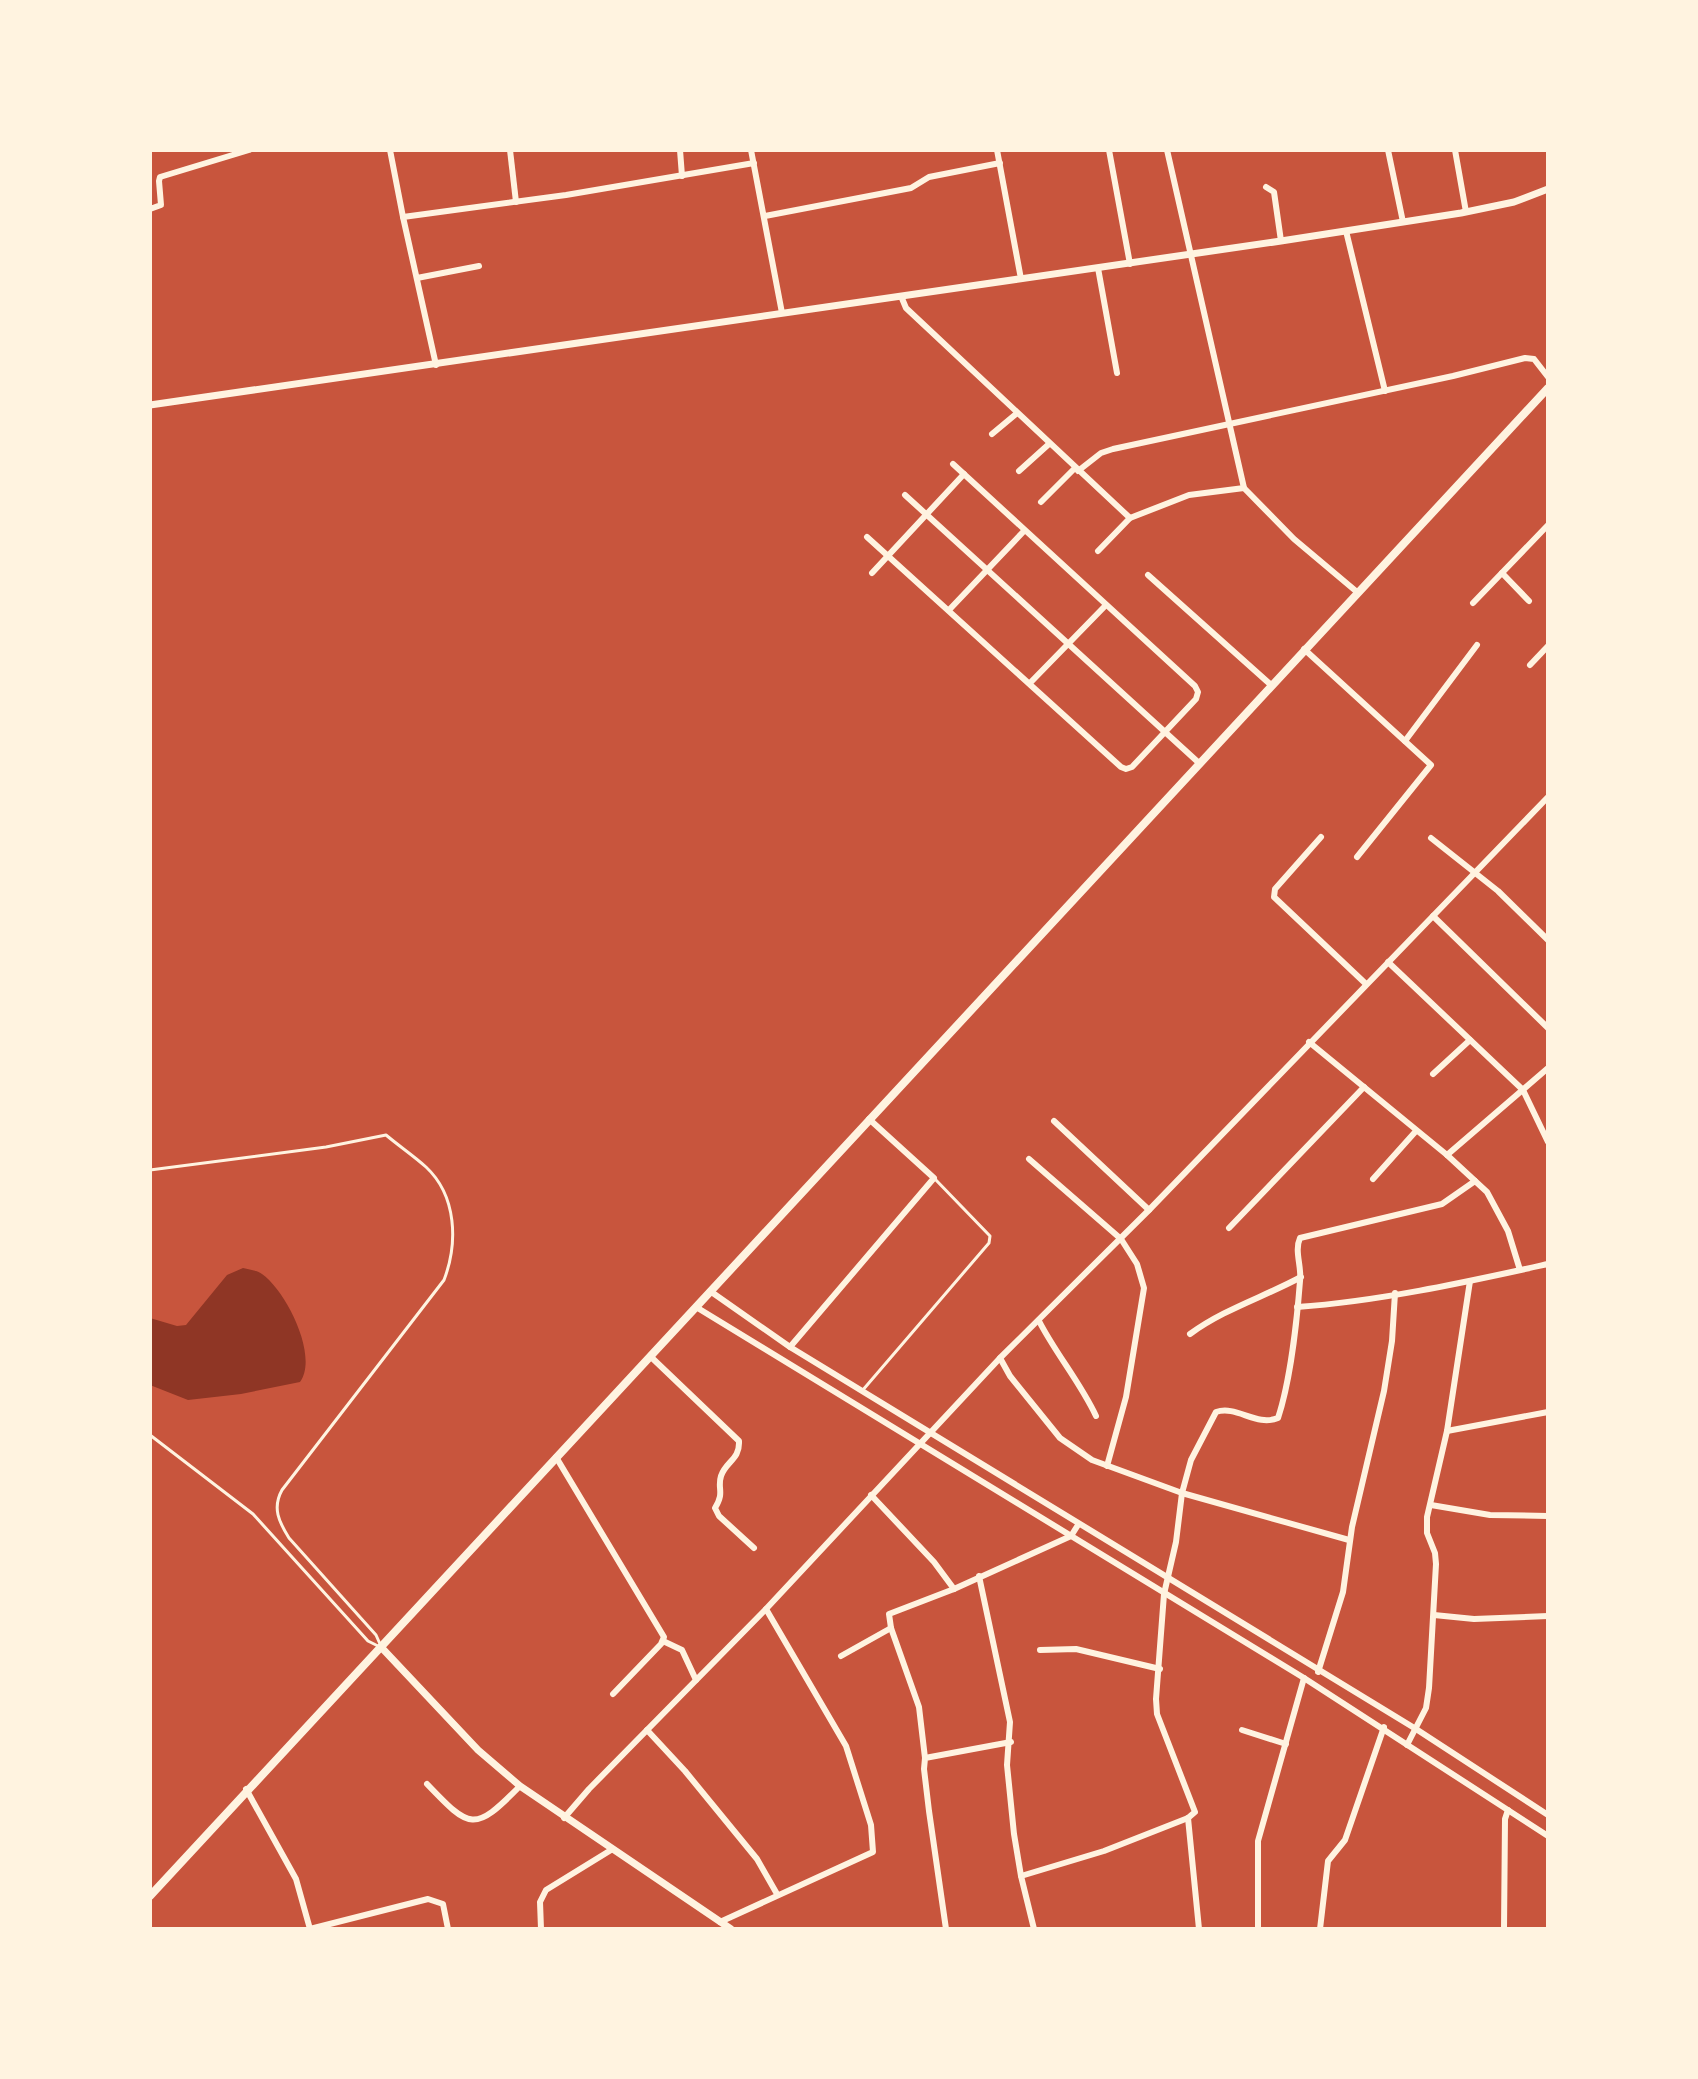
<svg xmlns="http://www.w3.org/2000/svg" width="1698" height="2079" viewBox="0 0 1698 2079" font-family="'PT Serif',serif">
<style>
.water{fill:#8f3625}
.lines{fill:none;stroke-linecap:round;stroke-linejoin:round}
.service{stroke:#fff3e0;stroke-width:3}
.minor{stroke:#fff3e0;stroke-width:6}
.tertiary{stroke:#fff3e0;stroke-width:7}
.secondary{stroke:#fff3e0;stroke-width:8}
</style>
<rect width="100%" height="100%" fill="#c8553d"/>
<path class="water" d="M243,1268C250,1270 256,1270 262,1274C286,1291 319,1356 300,1382L241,1394L188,1400L150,1385V1318L177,1326L186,1325L227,1275Z"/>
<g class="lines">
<g class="service">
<path d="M150,1170L326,1147L386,1135C399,1146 414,1156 426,1167C457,1196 458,1243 444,1280L282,1490C272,1508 279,1522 289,1538L376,1635L380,1644"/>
<path d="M862,1391L989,1243L990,1236L934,1178"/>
<path d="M150,1435L253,1514L368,1641L378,1646"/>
</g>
<g class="minor">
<path d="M390,150L403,217L436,365"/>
<path d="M510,150L516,202"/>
<path d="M680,150L682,176"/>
<path d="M751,150L782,313"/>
<path d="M997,150L1021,279"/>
<path d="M1109,150L1130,264"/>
<path d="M1167,150L1244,488L1294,539L1357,592"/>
<path d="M1388,150L1403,222"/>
<path d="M1455,150L1466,212"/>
<path d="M1266,187L1274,192L1281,241"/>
<path d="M150,209L161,205L159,181L160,177L249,150"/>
<path d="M765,216L911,188L929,177L1000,163"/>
<path d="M403,217L566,195L754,163"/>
<path d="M1346,231L1385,391"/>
<path d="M1098,268L1117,373"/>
<path d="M417,278L479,266"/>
<path d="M901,296L906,308L1130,518"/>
<path d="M992,434L1016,414"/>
<path d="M1019,471L1049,444"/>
<path d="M1078,471L1101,453L1113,449L1453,376L1525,358L1534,359L1548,377"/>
<path d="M905,495L1199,763"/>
<path d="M1041,502L1075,468"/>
<path d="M867,537L1121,767L1126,769L1132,767L1196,699L1198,692L1195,686L953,464"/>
<path d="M1098,551L1130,518L1189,495L1244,488"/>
<path d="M872,573L964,474"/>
<path d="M1502,573L1529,601"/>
<path d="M1148,575L1271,685"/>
<path d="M1473,603L1548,525"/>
<path d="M949,610L1024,531"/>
<path d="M1304,649L1431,765L1357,857"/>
<path d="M1530,665L1548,646"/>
<path d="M1030,683L1106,605"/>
<path d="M1405,741L1477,645"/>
<path d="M1321,837L1275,889L1274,897L1366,984"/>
<path d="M1431,838L1498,891L1548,940"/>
<path d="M1433,916L1548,1028"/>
<path d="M1388,962L1523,1090L1548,1142"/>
<path d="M1309,1042L1447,1155L1487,1192L1508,1231L1520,1270"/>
<path d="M1433,1074L1470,1040"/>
<path d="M1054,1121L1149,1210"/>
<path d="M1447,1155L1548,1068"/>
<path d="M1029,1159L1121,1239L1137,1264L1144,1288L1126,1397L1107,1466"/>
<path d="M1373,1179L1416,1131"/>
<path d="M1229,1228L1364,1087"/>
<path d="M710,1291L790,1347L1416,1729L1548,1815"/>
<path d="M696,1307L1304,1678L1548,1836"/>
<path d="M1297,1307C1381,1301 1466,1282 1548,1264"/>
<path d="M1039,1321C1056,1354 1080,1382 1096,1416"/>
<path d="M1190,1334C1224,1309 1264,1297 1301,1277"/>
<path d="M790,1347L934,1178L869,1119"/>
<path d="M650,1356L739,1441C740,1460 726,1461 721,1476C717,1489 725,1492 715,1508L719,1516L754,1548"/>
<path d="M1000,1358L1010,1376L1060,1438L1092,1460L1182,1493L1349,1540"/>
<path d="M1447,1431L1548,1412"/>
<path d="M556,1457L664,1637L661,1644L613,1694"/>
<path d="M871,1495L934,1562L954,1589"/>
<path d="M1431,1505L1490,1515L1548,1516"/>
<path d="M979,1576L1010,1722L1007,1765L1014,1834L1021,1876L1034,1929"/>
<path d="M1434,1615L1474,1619L1548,1616"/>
<path d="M663,1641L682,1650L696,1680"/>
<path d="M1040,1650L1076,1649L1160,1669"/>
<path d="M841,1656L891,1628"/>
<path d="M1318,1672L1343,1592L1352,1527L1384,1391L1392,1341L1395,1293"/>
<path d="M647,1730L685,1771L757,1859L777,1894"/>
<path d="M1242,1730L1286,1744"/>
<path d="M1407,1745L1426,1708L1429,1688L1436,1564L1435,1553L1427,1533V1517L1447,1431L1470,1281"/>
<path d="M925,1758L919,1707L891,1628L889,1614L954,1589L1071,1536L1078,1525"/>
<path d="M427,1784C470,1829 474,1833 520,1786"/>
<path d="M246,1789L296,1879L310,1929"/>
<path d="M564,1818L589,1789L766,1609L1000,1358L1149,1210L1548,797"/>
<path d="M1188,1818L1199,1929"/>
<path d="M1021,1876L1104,1851L1188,1818L1195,1812L1157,1714L1156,1699L1164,1594L1176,1542L1182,1493L1191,1460L1216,1412C1237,1405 1256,1427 1278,1418C1290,1382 1297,1320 1300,1281C1302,1267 1294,1251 1300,1238L1442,1204L1475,1181"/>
<path d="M720,1922L873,1852L871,1825L846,1746L766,1609"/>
<path d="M310,1929L428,1899L443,1904L448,1929"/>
<path d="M541,1929L540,1902L546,1890L611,1850"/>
<path d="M946,1929L929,1811L924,1769L925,1758L1011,1742"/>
<path d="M1258,1929V1841L1304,1678"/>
<path d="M1320,1929L1328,1861L1345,1840L1384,1727"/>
<path d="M1504,1929L1505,1819L1508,1810"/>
</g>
<g class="tertiary">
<path d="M150,405L1281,241L1461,213L1514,202L1548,189"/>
<path d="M381,1647L478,1750L520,1786L731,1929"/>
</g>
<path class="secondary" d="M150,1896L1548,388"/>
</g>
<rect width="1698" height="2079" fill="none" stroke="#fff3e0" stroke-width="304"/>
</svg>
